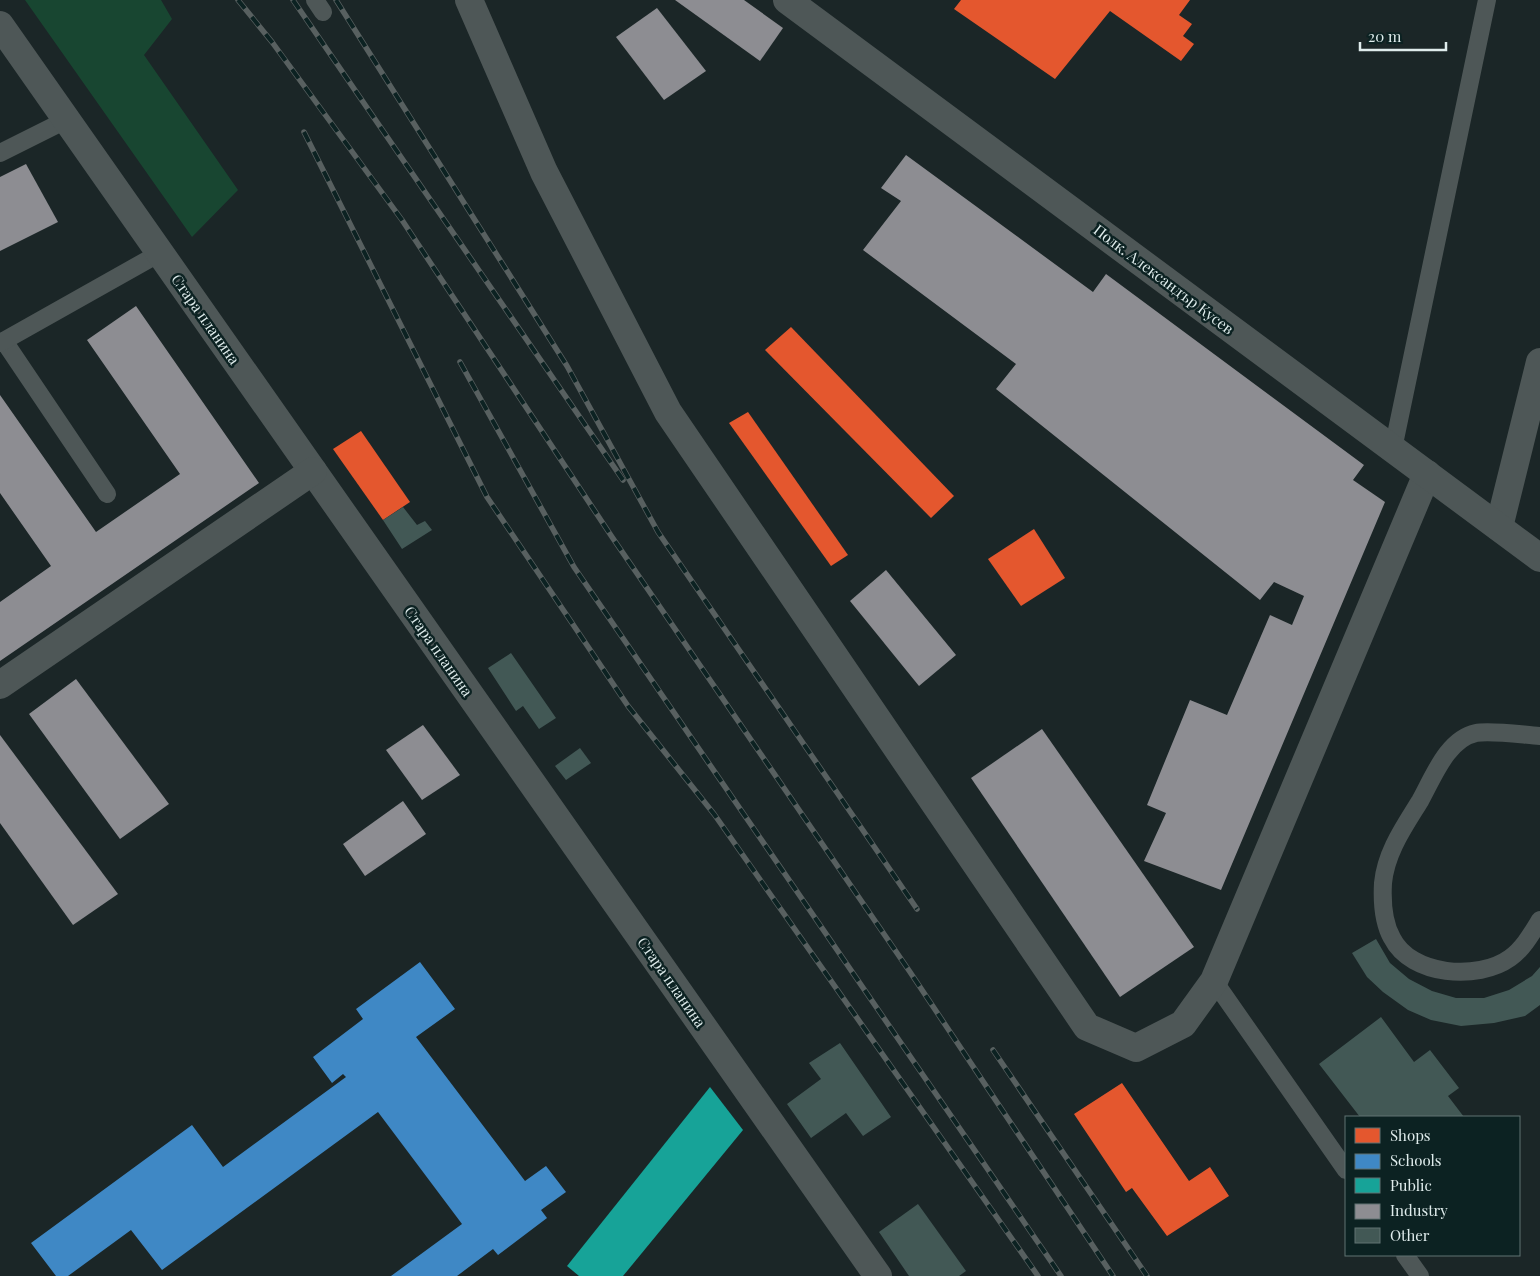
<svg xmlns="http://www.w3.org/2000/svg" width="1540" height="1276" viewBox="0 0 1540 1276" font-family="'Playfair Display',serif">
<style>
.green{fill:#184631}
.shops{fill:#e4572e}
.schools{fill:#3f88c5}
.public{fill:#17a398}
.industry{fill:#8d8d92}
.building{fill:#425855}
.lines{fill:none;stroke-linecap:round;stroke-linejoin:round}
.service{stroke:#4e5757;stroke-width:18}
.minor{stroke:#4e5757;stroke-width:28}
.tertiary{stroke:#4e5757;stroke-width:28}
.rail-casing{stroke:#586060;stroke-width:5.5}
.rail{stroke:#0c2222;stroke-width:4;stroke-dasharray:11;stroke-linecap:butt}
.labels{text-anchor:middle;dominant-baseline:central;stroke-width:5;stroke-linejoin:round;paint-order:stroke}
.street-label{font-size:15px;fill:#dfecec;stroke:#0c2222}
</style>
<rect width="100%" height="100%" fill="#1b2627"/>
<path class="green" d="M25,0H161L172,19L144,55L238,190L192,237Z"/>
<g class="shops">
<path d="M961,0H1190L1179,15L1192,24L1183,36L1194,44L1181,61L1110,11L1055,79L954,9Z"/>
<path d="M791,327L954,496L931,518L765,350Z"/>
<path d="M748,412L848,555L831,566L729,423Z"/>
<path d="M361,431L410,502L383,520L333,449Z"/>
<path d="M1034,529L1065,578L1021,606L988,559Z"/>
<path d="M1122,1083L1189,1181L1210,1167L1229,1196L1167,1236L1132,1188L1126,1192L1074,1114Z"/>
</g>
<path class="schools" d="M420,962L455,1009L416,1037L525,1181L546,1166L566,1192L541,1210L547,1218L498,1255L493,1249L457,1276H391L462,1224L378,1112L162,1270L131,1230L68,1276H56L31,1243L192,1125L223,1167L346,1077L343,1074L332,1083L313,1057L363,1019L356,1009Z"/>
<path class="public" d="M710,1087L743,1130L623,1276H579L567,1266Z"/>
<g class="industry">
<path d="M675,0H744L783,28L760,61Z"/>
<path d="M657,8L706,71L664,100L616,37Z"/>
<path d="M906,155L1093,292L1106,274L1364,465L1353,480L1385,502L1221,890L1144,861L1166,813L1147,805L1190,700L1227,715L1270,615L1292,625L1304,596L1274,582L1260,600L996,389L1016,364L863,250L901,201L881,188Z"/>
<path d="M26,164L58,222L0,251V177Z"/>
<path d="M136,306L259,483L0,661V602L51,566L0,493V395L96,532L180,474L87,340Z"/>
<path d="M886,570L956,655L919,686L850,601Z"/>
<path d="M76,679L169,804L120,839L29,714Z"/>
<path d="M423,725L460,775L422,800L386,750Z"/>
<path d="M1042,729L1194,947L1120,997L971,778Z"/>
<path d="M0,735L118,894L73,925L0,823Z"/>
<path d="M403,801L426,834L365,876L343,844Z"/>
</g>
<g class="building">
<path d="M403,507L417,525L425,521L432,530L402,549L383,520Z"/>
<path d="M511,653L556,718L539,729L523,706L516,711L488,668Z"/>
<path d="M580,748L591,763L566,780L555,766Z"/>
<path d="M1376,939L1390,963L1409,979L1432,991L1456,998H1484L1509,990L1532,976L1540,967V1005L1525,1016L1494,1023L1461,1026L1431,1020L1408,1010L1383,992L1367,977L1352,953Z"/>
<path d="M1381,1017L1414,1062L1430,1050L1459,1088L1448,1096L1464,1117H1360L1319,1064Z"/>
<path d="M840,1043L891,1117L863,1136L846,1113L811,1138L787,1104L821,1079L809,1063Z"/>
<path d="M918,1204L966,1271L959,1276H909L879,1232Z"/>
</g>
<g class="lines">
<g class="service">
<path d="M315,0L323,12"/>
<path d="M0,153L66,120"/>
<path d="M4,341L107,494"/>
<path d="M0,343L160,253"/>
<path d="M1393,449L1487,0"/>
<path d="M1540,736C1524,735 1490,730 1476,733C1447,739 1433,778 1420,801C1404,827 1386,852 1383,883C1382,901 1383,922 1392,938C1411,976 1478,981 1510,958C1523,949 1532,933 1540,920"/>
<path d="M1214,981L1346,1170"/>
<path d="M1405,1255L1420,1276"/>
</g>
<g class="minor">
<path d="M469,0L544,172L668,412L1087,1027L1136,1048L1183,1024L1214,981L1427,474"/>
<path d="M0,25L878,1276"/>
<path d="M1499,527L1540,362"/>
<path d="M0,685L313,471"/>
</g>
<path class="tertiary" d="M787,0L1540,558"/>
<g class="rail-casing">
<g id="rail">
<path d="M238,0L272,42L402,220L612,537L910,972L1113,1276"/>
<path d="M293,0L623,480"/>
<path d="M336,0L567,366L658,532L917,909"/>
<path d="M304,132L487,497L628,706L714,814L1038,1276"/>
<path d="M460,362L574,567L1061,1276"/>
<path d="M993,1050L1147,1276"/>
</g>
</g>
<use href="#rail" class="rail"/>
</g>
<g class="labels">
<g class="street-label">
<text transform="translate(1164 279) rotate(37)">Полк. Александър Кусев</text>
<text transform="translate(206 319) rotate(55)">Стара планина</text>
<text transform="translate(439 651) rotate(55)">Стара планина</text>
<text transform="translate(672 982) rotate(55)">Стара планина</text>
</g>
</g>
<rect x="1345" y="1116" width="175" height="140" fill="#0c2222" stroke="#607373"/>
<rect x="1355" y="1128" width="25" height="15" fill="#e4572e" stroke="#607373"/>
<text x="1390" y="1141" font-size="15" fill="#dfecec">Shops</text>
<rect x="1355" y="1154" width="25" height="15" fill="#3f88c5" stroke="#607373"/>
<text x="1390" y="1166" font-size="15" fill="#dfecec">Schools</text>
<rect x="1355" y="1178" width="25" height="15" fill="#17a398" stroke="#607373"/>
<text x="1390" y="1191" font-size="15" fill="#dfecec">Public</text>
<rect x="1355" y="1204" width="25" height="15" fill="#8d8d92" stroke="#607373"/>
<text x="1390" y="1216" font-size="15" fill="#dfecec">Industry</text>
<rect x="1355" y="1228" width="25" height="15" fill="#425855" stroke="#607373"/>
<text x="1390" y="1241" font-size="15" fill="#dfecec">Other</text>
<path d="M1360 42v8h86v-8" fill="none" stroke="#dfecec" stroke-width="2.5"/>
<text x="1368" y="42" font-size="15" fill="#dfecec" stroke="#0c2222" stroke-width="4" paint-order="stroke">20 m</text>
</svg>
